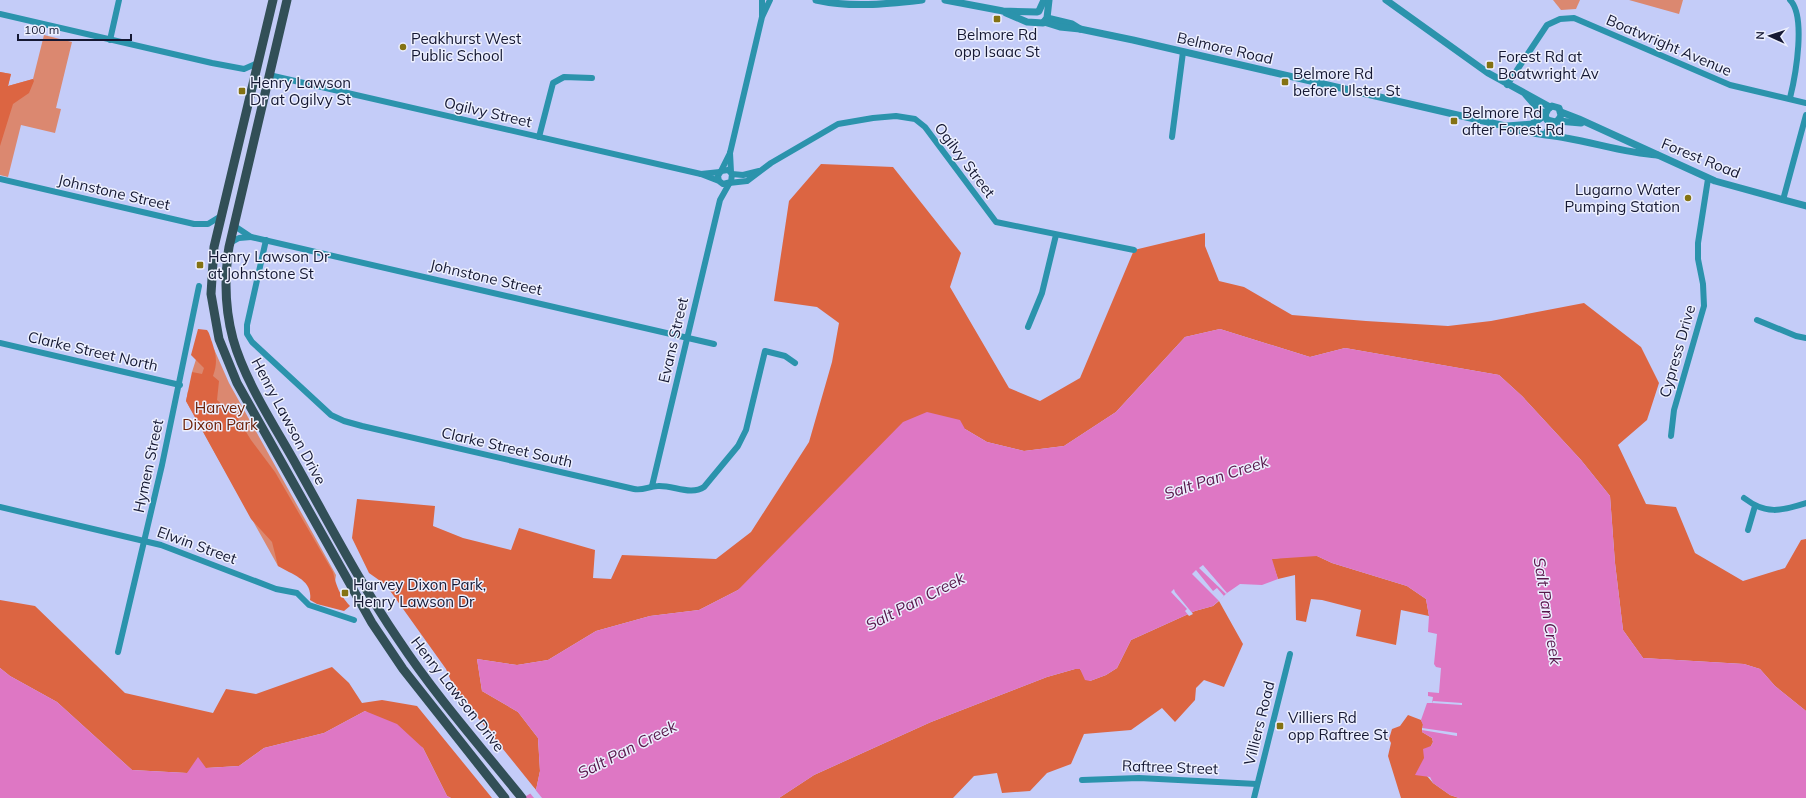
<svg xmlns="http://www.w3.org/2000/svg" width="1806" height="798" viewBox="0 0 1806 798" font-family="Mulish,sans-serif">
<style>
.green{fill:#db8870}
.forest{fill:#dc6542}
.water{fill:#de77c4}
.pier{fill:#c4ccf8}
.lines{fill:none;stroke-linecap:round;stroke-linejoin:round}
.minor{stroke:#2b93ac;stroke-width:6}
.tertiary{stroke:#2b93ac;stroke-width:7}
.primary{stroke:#324f57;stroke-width:9}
.poi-dot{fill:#847213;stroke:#eceffe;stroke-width:1.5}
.labels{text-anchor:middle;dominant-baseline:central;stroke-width:3;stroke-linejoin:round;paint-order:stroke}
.poi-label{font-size:15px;fill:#151833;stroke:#eceffe;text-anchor:start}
.street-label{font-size:15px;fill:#151833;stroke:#eceffe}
.park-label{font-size:15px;fill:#6c2007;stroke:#eceffe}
.water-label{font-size:16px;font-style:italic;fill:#57174a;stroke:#eceffe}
</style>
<rect width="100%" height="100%" fill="#c4ccf8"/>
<g class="green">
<path d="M1553,0H1580L1576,9L1561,10Z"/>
<path d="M1629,0H1683L1679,14Z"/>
<path d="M44,35L72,42L56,108L61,109L55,133L21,125L8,177L0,175V72L11,74L8,86L33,79Z"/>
<path d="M214,349L229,383L336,575L333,596L323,580L278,566L186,401L188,391L205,384L192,372L199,350Z"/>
</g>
<g class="forest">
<path d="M0,72L11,74L8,86L33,79L34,81L29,93L13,104L0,146Z"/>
<path d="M821,164L893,167L961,253L950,287L1009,388L1040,401L1080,378L1134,250L1205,233V246L1219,281L1244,287L1292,315L1366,321L1448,326L1491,321L1584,303L1641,347L1659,383L1647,420L1618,445L1646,504L1676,507L1695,553L1743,581L1785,568L1801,540L1806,539V711L1775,686L1760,669L1744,664L1643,658L1623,630L1615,563L1610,496L1581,460L1522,396L1499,375L1345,348L1310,357L1220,329L1185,337L1116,412L1064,446L1024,451L987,442L965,429L738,590L699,610L650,616L596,631L548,660L517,665L477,659L482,691L518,712L538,738L540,771L536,790L454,688L446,669L386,585L369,573L352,538L357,499L435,506L433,526L463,538L511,550L519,528L595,550L593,578L611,579L622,555L716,559L751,532L809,442L832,362L839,323L817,307L774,301L789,201Z"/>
<path d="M198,329L207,330C210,334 210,337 212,342C216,355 218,362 213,376L219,381L217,400L237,417L251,440L275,472L333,572C337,588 339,593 350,606L344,611L317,604L310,600C313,580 293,575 278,566L272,542L251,519L186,401L192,372L202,374L204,368L191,355Z"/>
<path d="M1298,556H1317L1332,563L1407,586L1426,599L1429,616L1401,610L1396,645L1356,636L1361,610L1322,600L1311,599L1306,622L1296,620L1295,575L1278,579L1271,559Z"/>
<path d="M0,600L35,606L125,693L213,713L226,689L256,694L332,667L349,683L362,703L382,700L417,706L492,798H451L447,796L423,748L365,711L324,733L264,748L239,766L206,768L187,773L132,770L57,702L10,676L0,668Z"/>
<path d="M1219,601L1243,644L1224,687L1204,680L1196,688L1195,700L1175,722L1162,708L1131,730L1084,734L1071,764L1047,773L1030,791L1002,793L997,773L974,776L953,798H779L814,775L931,722L1047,677L1075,669H1080L1090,681L1106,675L1117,668L1131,640L1195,611L1213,606Z"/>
<path d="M1408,715L1421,720L1423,724L1422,732L1432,738L1433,742L1420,768L1433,783L1450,795L1459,798H1401L1388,756L1391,743L1389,739L1392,729L1400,726Z"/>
</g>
<g class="water">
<path d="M1220,329L1310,357L1345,348L1499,375L1522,396L1581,460L1610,496L1615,563L1623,630L1643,658L1744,664L1760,669L1775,686L1806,711V798H1459L1450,795L1433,783L1430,777L1415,775L1424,758L1423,749L1431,746L1433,742L1432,738L1422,732L1423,725L1421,720L1427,703H1432L1433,697L1428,696V692L1439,693L1441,668L1436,667L1434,664L1437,634L1428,632L1429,616L1426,599L1407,586L1332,563L1317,556L1272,559L1278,579L1262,585L1240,584L1227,593L1213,606L1195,611L1131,640L1117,668L1106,675L1090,681L1085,680L1080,669H1075L1047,677L931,722L814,775L779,798H523L536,790L540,771L538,738L518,712L482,691L477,659L517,665L548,660L596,631L650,616L699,610L738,590L903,422L927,412L960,420L965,429L987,442L1024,451L1064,446L1116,412L1185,337Z"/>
<path d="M0,668L10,676L57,702L132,770L187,773L198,757L206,768L239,766L264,748L324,733L365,711L397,724L423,748L447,796L451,798H0Z"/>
</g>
<g class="pier">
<path d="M1203,565L1227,593L1226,594L1199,568Z"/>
<path d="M1196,570L1213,591L1217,588L1224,596L1219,601L1192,574Z"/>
<path d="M1174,589L1175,592L1193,614L1189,616L1185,611L1187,609L1171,592Z"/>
<path d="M1433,701L1462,703V705L1432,703Z"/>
<path d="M1422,728L1457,733V736L1422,730Z"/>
<path d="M534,788L542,798H534L529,792Z"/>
</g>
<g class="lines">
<g class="minor">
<path d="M0,14L212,63L244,69L258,63"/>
<path d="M762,15V0"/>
<path d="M110,40L119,0"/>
<path d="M269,75L701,174L719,181L723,184L731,182L732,174L728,170L721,171L718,176L719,181"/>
<path d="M1507,85L1547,25L1560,19L1574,18L1730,85L1806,103"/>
<path d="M1790,98C1796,74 1806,16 1790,0"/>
<path d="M539,137L553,83L564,77L592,78"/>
<path d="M1172,137L1183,52"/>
<path d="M730,153L731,172"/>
<path d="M721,171L730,153L762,17L770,0"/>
<path d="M701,174L720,172"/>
<path d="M732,174L743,175L759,171"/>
<path d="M0,179L194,224H208L221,216"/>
<path d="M729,183L747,181L771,163L838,124L873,118L896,116L915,119L925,127L996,222L1134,250"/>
<path d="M1783,200L1806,115"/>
<path d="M233,225L251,237L714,344"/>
<path d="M266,240L247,325V334L252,342L331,415L344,421L362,426L634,489C643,491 649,486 658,486C673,485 691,496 704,487L738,446L746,430L765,351L785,356L795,363"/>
<path d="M230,243L239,238L251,237"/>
<path d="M1757,320L1796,336L1806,338"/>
<path d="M1028,327L1042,293L1056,235"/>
<path d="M0,343L180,385"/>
<path d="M1671,436L1674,410L1704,306L1703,284L1698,259V243L1708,179"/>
<path d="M652,486L720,200L729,184"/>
<path d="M1744,498C1766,515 1781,511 1806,503"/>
<path d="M0,507L161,545L276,589L297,593L309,605L354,620"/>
<path d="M1748,530L1755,506"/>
<path d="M118,652L162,465L199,286"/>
<path d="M1082,780L1139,778L1257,784"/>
<path d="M1254,798L1290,654"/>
</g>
<g class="tertiary">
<path d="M816,0C852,8 886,4 922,0"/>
<path d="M945,0L1003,11L1037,12"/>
<path d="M1386,0L1488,73L1550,107"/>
<path d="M1039,11L1044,0"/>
<path d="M1006,13L1027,22L1043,23L1047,18L1049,0"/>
<path d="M1047,18L1072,24L1080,29"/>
<path d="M1044,22L1060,27L1080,29L1133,40L1505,126C1525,134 1545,134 1566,138C1596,143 1626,153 1657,155"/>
<path d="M1526,95L1540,111L1545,113"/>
<path d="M1561,112L1579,119L1715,181L1806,206"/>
<path d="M1558,121L1581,123"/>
<path d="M1507,126L1532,124L1545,115"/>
<path d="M1546,134C1549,124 1559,123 1561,115L1559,108L1552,106L1548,109L1545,115L1547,120L1555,122"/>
</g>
<g class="primary">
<path d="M273,0L214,247L211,294L219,339L237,383L372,623L403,669L505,798"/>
<path d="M287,0L229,247C224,279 225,309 233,339C245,382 276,428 298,468C330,525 361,585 398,639C435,695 480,746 522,798"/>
</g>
</g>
<g class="poi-dot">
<rect x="993" y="15" width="8" height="8" rx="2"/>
<circle cx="403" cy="47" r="4"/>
<rect x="1486" y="61" width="8" height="8" rx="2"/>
<rect x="1281" y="78" width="8" height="8" rx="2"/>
<rect x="238" y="87" width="8" height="8" rx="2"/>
<rect x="1450" y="117" width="8" height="8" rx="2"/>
<circle cx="1688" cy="198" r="4"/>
<rect x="196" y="261" width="8" height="8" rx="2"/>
<rect x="341" y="589" width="8" height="8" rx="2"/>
<rect x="1276" y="722" width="8" height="8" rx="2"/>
</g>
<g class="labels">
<g class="poi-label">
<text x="997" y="34" text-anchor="middle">Belmore Rd<tspan x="997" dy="17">opp Isaac St</tspan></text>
<text x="411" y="38">Peakhurst West<tspan x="411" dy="17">Public School</tspan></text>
<text x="1498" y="56">Forest Rd at<tspan x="1498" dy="17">Boatwright Av</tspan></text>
<text x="1293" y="73">Belmore Rd<tspan x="1293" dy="17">before Ulster St</tspan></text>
<text x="250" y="82">Henry Lawson<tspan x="250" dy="17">Dr at Ogilvy St</tspan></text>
<text x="1462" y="112">Belmore Rd<tspan x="1462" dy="17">after Forest Rd</tspan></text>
<text x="1680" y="189" text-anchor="end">Lugarno Water<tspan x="1680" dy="17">Pumping Station</tspan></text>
<text x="208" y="256">Henry Lawson Dr<tspan x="208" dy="17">at Johnstone St</tspan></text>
<text x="353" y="584">Harvey Dixon Park,<tspan x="353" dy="17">Henry Lawson Dr</tspan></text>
<text x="1288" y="717">Villiers Rd<tspan x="1288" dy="17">opp Raftree St</tspan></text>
</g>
<g class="street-label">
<text transform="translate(1669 45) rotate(23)">Boatwright Avenue</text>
<text transform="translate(1225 48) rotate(13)">Belmore Road</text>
<text transform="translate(488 112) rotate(13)">Ogilvy Street</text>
<text transform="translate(1701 158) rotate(22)">Forest Road</text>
<text transform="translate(965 160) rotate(53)">Ogilvy Street</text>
<text transform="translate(114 192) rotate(13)">Johnstone Street</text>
<text transform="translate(486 277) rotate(13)">Johnstone Street</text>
<text transform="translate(673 340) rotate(-77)">Evans Street</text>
<text transform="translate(93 351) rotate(13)">Clarke Street North</text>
<text transform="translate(1677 351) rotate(-74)">Cypress Drive</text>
<text transform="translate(289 421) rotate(62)">Henry Lawson Drive</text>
<text transform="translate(507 447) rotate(13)">Clarke Street South</text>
<text transform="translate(148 466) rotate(-78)">Hymen Street</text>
<text transform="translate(197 545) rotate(20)">Elwin Street</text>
<text transform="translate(458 694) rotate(52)">Henry Lawson Drive</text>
<text transform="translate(1259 723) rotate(-76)">Villiers Road</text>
<text transform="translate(1170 767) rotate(2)">Raftree Street</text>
</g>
<g class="park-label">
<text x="220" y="407">Harvey<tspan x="220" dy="17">Dixon Park</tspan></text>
</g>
<g class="water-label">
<text transform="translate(1216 477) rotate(-18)">Salt Pan Creek</text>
<text transform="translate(915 601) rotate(-27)">Salt Pan Creek</text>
<text transform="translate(1548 611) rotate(81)">Salt Pan Creek</text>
<text transform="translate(627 749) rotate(-27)">Salt Pan Creek</text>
</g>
</g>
<g transform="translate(1770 36) rotate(273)" stroke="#eceffe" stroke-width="3" paint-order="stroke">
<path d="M0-3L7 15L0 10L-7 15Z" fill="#151833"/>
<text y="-6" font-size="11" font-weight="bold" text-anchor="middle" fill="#151833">N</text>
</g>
<path d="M18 34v6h113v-6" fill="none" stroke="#151833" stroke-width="2"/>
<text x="24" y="34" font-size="12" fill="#151833" stroke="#eceffe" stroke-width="3" paint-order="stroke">100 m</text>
</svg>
